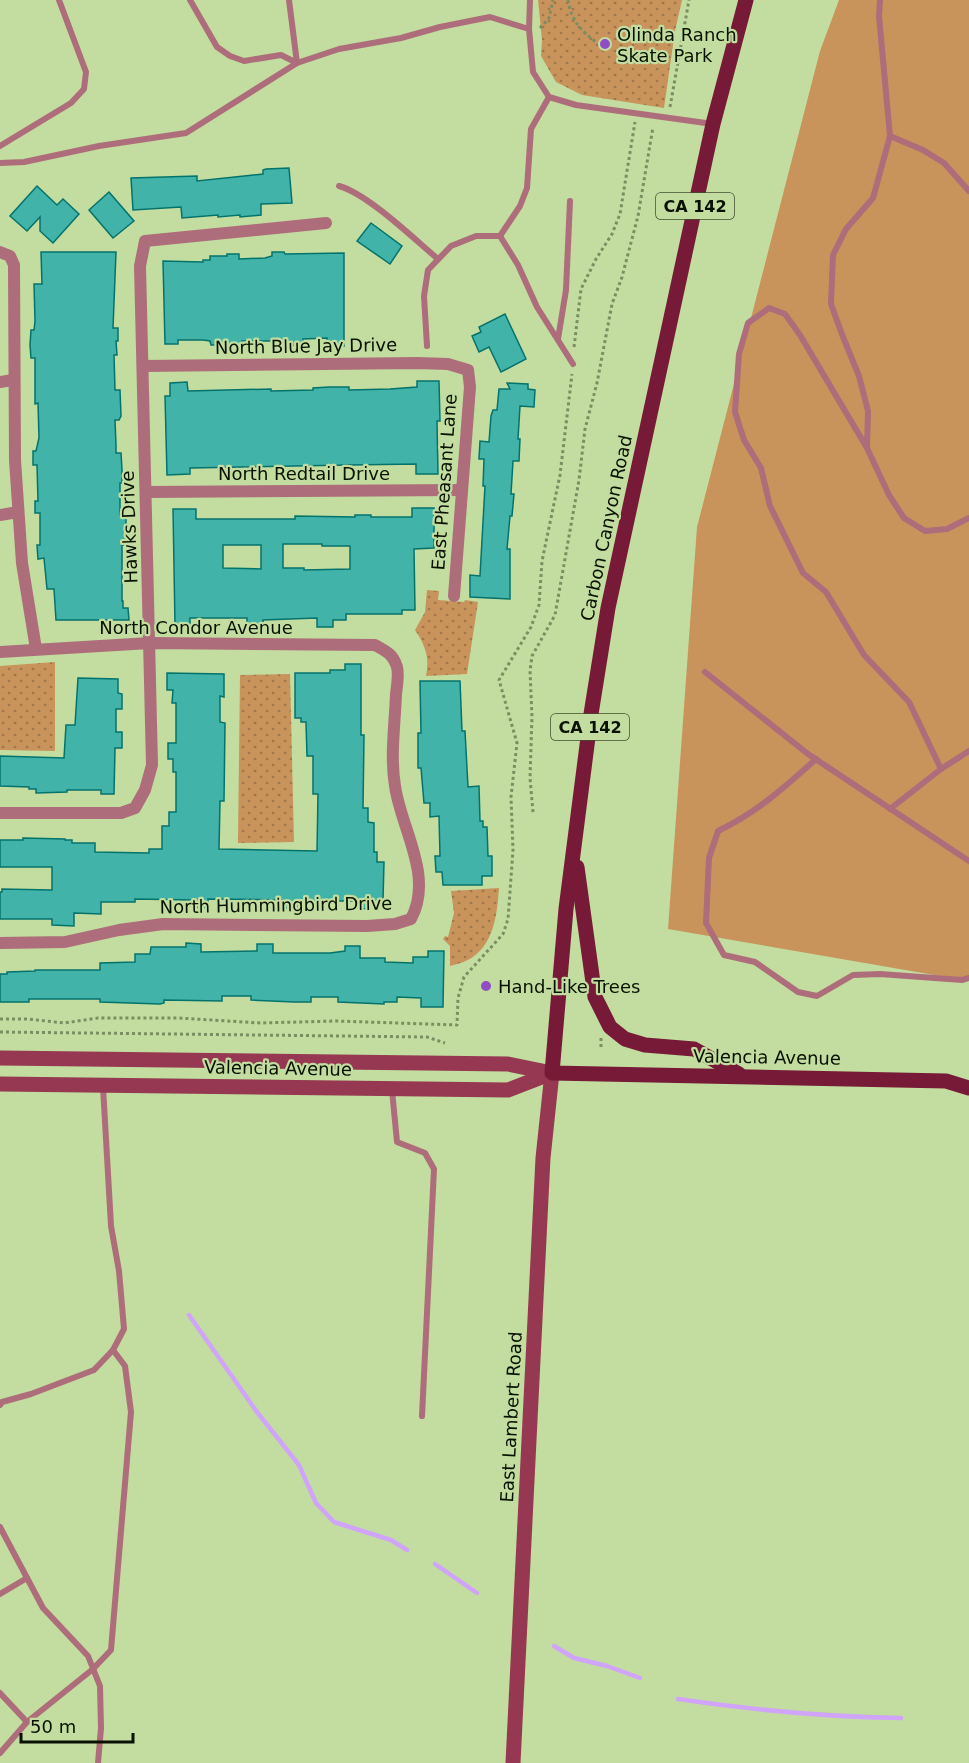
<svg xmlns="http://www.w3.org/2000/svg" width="969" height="1763" viewBox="0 0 969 1763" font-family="'DejaVu Sans',sans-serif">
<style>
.grass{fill:#c8945b}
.park{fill:url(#park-dots)}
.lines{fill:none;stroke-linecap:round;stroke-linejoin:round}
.stream{stroke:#d0a4fa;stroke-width:4.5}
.building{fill:#42b3a9;stroke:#04736c;stroke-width:1.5;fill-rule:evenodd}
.path{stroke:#7b8e62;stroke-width:3;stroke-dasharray:3 3;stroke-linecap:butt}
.lane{stroke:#ae6d7a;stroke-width:6}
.street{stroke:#ae6d7a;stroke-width:12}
.secondary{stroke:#963851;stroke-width:15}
.primary{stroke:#761a37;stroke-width:15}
.poi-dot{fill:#8f4ec3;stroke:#c2dd9f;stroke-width:2}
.labels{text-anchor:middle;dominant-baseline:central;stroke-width:4.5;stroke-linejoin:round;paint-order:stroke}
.shield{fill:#c2dd9f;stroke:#404e30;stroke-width:1.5}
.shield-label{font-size:16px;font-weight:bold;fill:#091100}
.poi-label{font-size:18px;fill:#091100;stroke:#c2dd9f;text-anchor:start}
.street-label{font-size:18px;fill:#091100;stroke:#c2dd9f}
</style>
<defs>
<pattern id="park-dots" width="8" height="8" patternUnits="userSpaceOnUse" patternTransform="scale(1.5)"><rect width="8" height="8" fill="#c8945b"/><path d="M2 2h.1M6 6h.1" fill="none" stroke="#a17749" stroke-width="1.8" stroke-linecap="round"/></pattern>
</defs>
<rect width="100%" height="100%" fill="#c2dd9f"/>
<path class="grass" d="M839,0H969V981L668,929L697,527L820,51Z"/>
<g class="park">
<path d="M538,0H682L675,31L664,108L582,95L556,82L541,56L542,40Z"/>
<path d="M427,590L439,591L438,600L464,602L465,600L478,602L467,674L426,676C430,657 425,645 415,630L425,612Z"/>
<path d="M55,662V751L0,750V666Z"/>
<path d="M290,674L294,842L238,843L240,675Z"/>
<path d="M499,888C497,915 494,946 468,960C462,963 456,964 450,966V946L443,939L445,936L448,937L454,913L451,891Z"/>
</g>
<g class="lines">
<g class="stream">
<path d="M189,1315L257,1412L299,1465L316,1503L334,1522L391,1540L407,1550"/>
<path d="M435,1564L477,1593"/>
<path d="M554,1646L574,1658L607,1666L640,1678"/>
<path d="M678,1699C752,1710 826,1717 901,1718"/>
</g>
</g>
<g class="building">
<path d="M289,168L292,203L261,204V215L240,217V215L218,217V215L182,218L181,207L133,210L131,178L197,176V181L263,174V170L266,169Z"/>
<path d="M37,186L57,205L63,199L79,214L53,243L40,231V217L27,231L10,216Z"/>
<path d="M109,192L134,221L113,238L89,210Z"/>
<path d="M371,223L402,246L390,264L357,241Z"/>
<path d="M41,252H116L113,328H118V341H116L117,355H114L115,390H120L121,416L119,420H115L116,445V453H121L122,470V483H120V515H126V541L125,545H122V601H123V608H128L129,620H56L54,589H47L44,558L38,559L37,545H40V513H35V501H38L37,465H33V451H36L39,438L38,403L35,404V358H31L30,345L31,330H34L35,321L34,284H42Z"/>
<path d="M272,252H284L285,254L344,253V346H327V338L303,339V343L291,346L272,345V341H242V344L237,345H211L210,341L203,340H178V344H165L163,261L203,262V260H210V256H227V254H239V259L265,258L272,256Z"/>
<path d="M505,314L526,359L501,372L489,347L479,352L472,336L481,332L479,327Z"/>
<path d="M417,381H439L440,421H437L438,474H416V464L349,465L190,468V474L167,475L165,396H170V383L187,382L188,391L271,389V391L313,390V388L329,387H349V390L390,389L417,387Z"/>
<path d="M507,383L528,384V389L535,390L534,407L520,406L518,439H520L519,461H513L511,494H514L512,516H510L507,549H510V599L470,597V575L480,576L485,486H483L484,459H479L480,441L489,442L491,416L493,410H497L499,389H510Z"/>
<path d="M412,508H434V548L414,549L415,610H402V614H346V620H333V627H317V618L263,620V626H247V618H190V625H175L173,509H196V519H295V516L355,517V515H371V517H412ZM283,544H322V546H350V569L304,570V568H283ZM223,545H261V569L223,568Z"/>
<path d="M345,664H361V735H364L363,808H368V822L374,823V852H377V862H384L383,901L370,902V909L355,908V901H301V908H285V900L208,899V908L192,907V900L135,899V902H101V914L74,913V926L52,925V919H0V892H2V889L52,890V867H0V840H23V838L65,839V840H72V843H95V852L149,853V849H162V826H169V812H176V772H173V759H168V743H176V703H172L173,690H167V673L224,674V697L220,696V722L225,723L224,801H220L219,849L317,851L318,794H313V756H307L306,722H301V718H295V673H330V670H345Z"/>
<path d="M78,678L118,679V693L122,694V709H116V732H122V748H115L114,794H101V790H67V792L36,793V789H29V787L0,786V756L64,758L66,725H75Z"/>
<path d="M420,681H460L462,731H465L468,787L479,786L480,821H483V827H487L488,856H492V876H482V885H443L442,872H436L435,856H440L439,816L430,817V803H424L421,768H418V733H421Z"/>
<path d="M186,943L201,944V952L257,951V944H273V953H330L345,951V946H360V958H385V962L413,963V957H428V951H444L443,1007H421V998L397,997V1002H384V1004L338,1002V997H311V1002H294L251,1000V996H222V1001L164,1000V1003L160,1004L100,1002V999H29V1002H0V974H7V972L35,971V970H100V963L135,962V954H150L151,947H186Z"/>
</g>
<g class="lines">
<g class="path">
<path d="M568,0C571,20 581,31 596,42"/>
<path d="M540,28L549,18L553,0"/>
<path d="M670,107L689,0"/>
<path d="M574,347L581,289L596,259L612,234L620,214L635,122"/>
<path d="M533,812L530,778L532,717L530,671L532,656L555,615L579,480L585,429L597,383L612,304L622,277L638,216L653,127"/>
<path d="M0,1019H28L64,1023L98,1018H179L260,1023L337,1021L457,1025L458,998L464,977L503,934L508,919L513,850L511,797L517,743L499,680L531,627L539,605L542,561L560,475L572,374"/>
<path d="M0,1032L427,1037L445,1043"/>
<path d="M601,1047V1037"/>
</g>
<g class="lane">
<path d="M190,0L217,47L230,56L244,61L281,55L297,63"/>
<path d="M289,0L297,63"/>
<path d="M530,0L529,29L533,72L549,97L576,105L713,124"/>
<path d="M890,136L923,150L944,163L969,191"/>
<path d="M0,146L71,103L84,89L86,72L59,0"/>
<path d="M0,163L24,162L99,146L186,133L297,63L339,49L401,38L440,27L490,17L529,29"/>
<path d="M339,186C368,194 414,239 438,259"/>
<path d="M500,236L518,265L537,307L573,364"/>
<path d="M558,339L566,290L570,201"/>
<path d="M427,346L424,296L428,270L451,246L476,236H500L520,206L527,188L531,129L549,97"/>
<path d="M867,447L868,411L859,376L843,337L831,304L833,255L846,229L873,198L890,136L879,16L880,0"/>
<path d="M705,672L808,754L969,861"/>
<path d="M816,759C785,787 756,813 718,831L709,858L706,923L724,955L755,962L798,992L817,996L853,975L880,974L962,980L969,978"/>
<path d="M941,769L909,702L864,655L826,592L803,573L770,506L761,468L744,440L735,412L739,354L748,323L769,308L785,314L800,335L867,448L889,495L904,518L925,531L947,529L969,518"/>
<path d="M890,809L941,769L969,751"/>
<path d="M392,1090L397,1142L425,1153L434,1169L422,1416"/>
<path d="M0,1405L2,1402L31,1394L94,1370L113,1350L124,1329L119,1271L111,1226L103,1087"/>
<path d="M0,1527L43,1608L88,1656L100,1686L101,1728L98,1763"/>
<path d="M0,1594L27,1578"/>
<path d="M0,1693L27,1722"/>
<path d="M0,1753L27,1722L93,1669L111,1650L131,1412L125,1366L113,1350"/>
</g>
<g class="street">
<path d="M0,252L10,256L14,265L15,460L22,563L36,649"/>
<path d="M143,366L417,363L448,364L468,370L470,387L454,596"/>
<path d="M0,382L13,380"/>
<path d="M147,492L462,490"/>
<path d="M0,515L18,512"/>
<path d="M0,652L150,643L375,645C386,651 393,654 397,667C399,674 397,686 396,694C395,724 390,756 395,786C401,829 434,876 411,919L395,924L367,926L163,924L119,930L65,942L0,943"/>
<path d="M0,813H121L135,808L145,790L152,765L140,266L145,241L326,223"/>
</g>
<g class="secondary">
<path d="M0,1058L508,1064L552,1073"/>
<path d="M0,1084L508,1090L552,1073"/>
<path d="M513,1763L543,1158L552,1073"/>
</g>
<g class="primary">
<path d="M746,0L713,124L608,608L591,714L566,909L552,1073L946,1081L969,1088"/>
<path d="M577,867L595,997L610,1027L625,1039L645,1045L694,1049L739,1074"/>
</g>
</g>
<g class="poi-dot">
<circle cx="605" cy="44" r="6"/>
<circle cx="486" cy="986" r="6"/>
</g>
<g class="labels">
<g class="shield">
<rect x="656" y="193" width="78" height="26" rx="4.5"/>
<rect x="551" y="714" width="78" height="26" rx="4.5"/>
</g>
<g class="shield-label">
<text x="695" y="206">CA 142</text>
<text x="590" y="727">CA 142</text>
</g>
<g class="poi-label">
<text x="617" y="34">Olinda Ranch<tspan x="617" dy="21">Skate Park</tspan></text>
<text x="498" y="986">Hand-Like Trees</text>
</g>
<g class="street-label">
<text transform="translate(306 346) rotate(-1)">North Blue Jay Drive</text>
<text x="304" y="473">North Redtail Drive</text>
<text transform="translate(444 482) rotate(-86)">East Pheasant Lane</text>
<text transform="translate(129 527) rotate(-92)">Hawks Drive</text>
<text transform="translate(606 528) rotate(-78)">Carbon Canyon Road</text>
<text x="196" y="627">North Condor Avenue</text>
<text transform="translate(276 905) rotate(-1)">North Hummingbird Drive</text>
<text transform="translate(767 1057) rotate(1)">Valencia Avenue</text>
<text transform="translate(278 1068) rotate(1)">Valencia Avenue</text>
<text transform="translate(511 1417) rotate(-87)">East Lambert Road</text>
</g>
</g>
<path d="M21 1733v9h112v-9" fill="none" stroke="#091100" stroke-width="3"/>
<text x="30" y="1733" font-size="18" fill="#091100" stroke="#c2dd9f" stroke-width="4.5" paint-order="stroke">50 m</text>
</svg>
